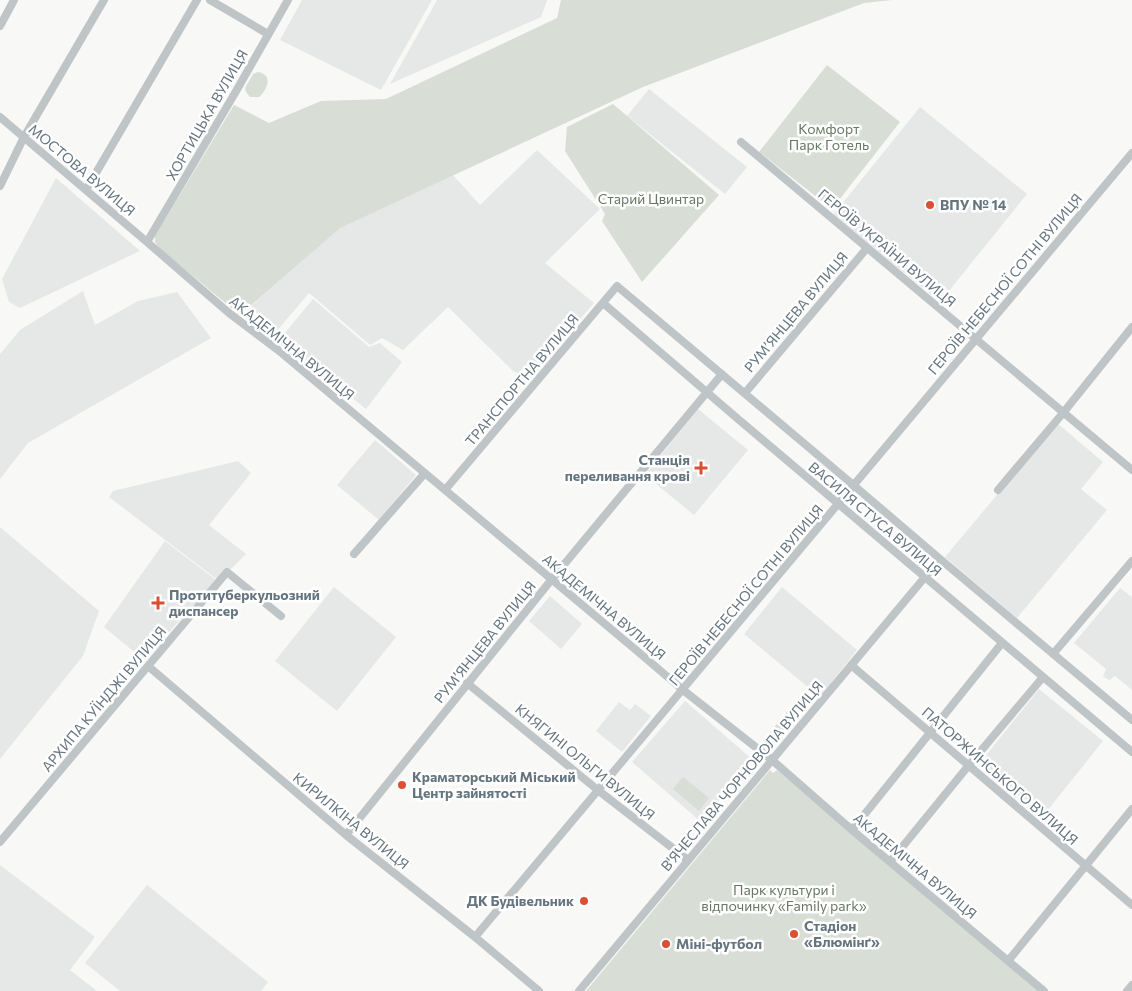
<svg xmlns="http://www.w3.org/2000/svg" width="1132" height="991" font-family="Commissioner,sans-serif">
	<rect width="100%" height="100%" fill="#f8f8f6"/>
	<!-- built -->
	<path fill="#e6e7e7" d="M 302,0 L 432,0 L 381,90 L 280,40 Z
		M 437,0 L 547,0 L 541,17 L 390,84 Z
		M 649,89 L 747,167 L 725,194 L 627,116 Z
		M 920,107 L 1027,194 L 940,302 L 833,215 Z
		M 537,150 L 600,209 L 545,263 L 594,303 L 530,379 L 513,371 L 448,307 L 403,350 L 382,338 L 370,345 L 309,293 L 276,332 L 264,321 L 251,306 L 339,228 L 453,175 L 480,205 Z
		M 56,178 L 140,251 L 20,308 L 9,302 L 2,279 Z
		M 83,291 L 95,325 L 138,301 L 177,292 L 211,338 L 28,443 L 0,479 L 0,354 L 20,330 Z
		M 313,299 L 369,347 L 380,343 L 402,362 L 366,409 L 280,339 Z
		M 698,409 L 748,450 L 694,515 L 645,475 Z
		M 1057,423 L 1103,462 L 1081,489 L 1107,510 L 1017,618 L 945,557 Z
		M 375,440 L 416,475 L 379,520 L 337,485 Z
		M 238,461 L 251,473 L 209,525 L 246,554 L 219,581 L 109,497 L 113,491 Z
		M 0,527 L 99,611 L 83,656 L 0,759 Z
		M 165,541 L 216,580 L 144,660 L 104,627 Z
		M 334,587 L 396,637 L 337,711 L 275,661 Z
		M 782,587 L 857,650 L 820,697 L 744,634 Z
		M 1120,588 L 1132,597 L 1132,690 L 1115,676 L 1110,680 L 1107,679 L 1103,676 L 1106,669 L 1074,643 Z
		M 550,596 L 582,624 L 561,649 L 529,621 Z
		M 1039,689 L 1103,741 L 1043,816 L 979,764 Z
		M 685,701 L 753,760 L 700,821 L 632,762 Z
		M 619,702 L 630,710 L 635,704 L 651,716 L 622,752 L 596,731 Z
		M 0,865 L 95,937 L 70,970 L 97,991 L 0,991 Z
		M 147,885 L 268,982 L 261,991 L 120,991 L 85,963 Z"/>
	<!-- green -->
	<path fill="#d8ddd5" d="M 561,0 L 892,0 L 864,3 L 643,87 L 340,228 L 240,315 L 159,248 L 155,242 L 155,236 L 234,105 L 269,123 L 321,101 L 386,99 L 557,18 Z
		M 827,65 L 900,122 L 832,209 L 759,152 Z
		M 258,72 C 274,75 267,90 259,97 L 250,97 L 246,92 L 245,88 L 253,74 Z
		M 613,104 L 719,195 L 642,282 L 602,221 L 605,214 L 565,151 L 567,127 Z
		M 795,702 L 801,708 L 769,747 L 763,741 Z
		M 770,770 L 773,773 L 777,770 L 1039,991 L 586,991 Z
		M 683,777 L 709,798 L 699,811 L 673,789 Z"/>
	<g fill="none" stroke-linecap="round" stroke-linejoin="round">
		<!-- minor -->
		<path stroke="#bfc4c7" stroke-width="8" d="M 210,0 L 268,34
			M 0,26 L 14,0
			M 0,117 L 147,242 L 229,313 L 278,350 L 636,650 L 683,690 L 772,760 L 852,830 L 1044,991
			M 741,142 L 1132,470
			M 0,186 L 24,137 L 104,0
			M 86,190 L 197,0
			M 147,242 L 235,93 L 288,0
			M 603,303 L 738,419 L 1132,752
			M 745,393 L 867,248
			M 445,490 L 617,286 L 851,483 L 940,559 L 1132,720
			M 998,490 L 1063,413 L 1132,327
			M 354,554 L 425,473
			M 1053,654 L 1132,561
			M 851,665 L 1132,905
			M 148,666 L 346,835 L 475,937 L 539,991
			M 467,683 L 599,791 L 688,860
			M 852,830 L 1002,643
			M 346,835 L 552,579 L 722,374
			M 0,842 L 227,572 L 281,616
			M 890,862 L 969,765 L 1043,677
			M 475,937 C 695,677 912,414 1132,153
			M 1008,961 L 1132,809
			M 579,991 L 940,559
			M 1127,991 L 1132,985"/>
	</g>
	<!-- markers -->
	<g fill="#db5033" stroke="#fff" stroke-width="2">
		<circle cx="930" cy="205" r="5"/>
		<path d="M698.5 460.5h5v5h5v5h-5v5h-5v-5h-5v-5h5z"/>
		<path d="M155.5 595.5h5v5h5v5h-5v5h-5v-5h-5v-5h5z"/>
		<circle cx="402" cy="785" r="5"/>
		<circle cx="584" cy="901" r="5"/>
		<circle cx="794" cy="934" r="5"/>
		<circle cx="666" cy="944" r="5"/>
	</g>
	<g text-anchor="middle" stroke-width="5" stroke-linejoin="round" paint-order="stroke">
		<!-- street labels -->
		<g font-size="14" fill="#65757f" stroke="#fff">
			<text transform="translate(207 115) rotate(-60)" y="5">ХОРТИЦЬКА ВУЛИЦЯ</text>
			<text transform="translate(82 170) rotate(40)" y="5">МОСТОВА ВУЛИЦЯ</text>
			<text transform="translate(887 248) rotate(40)" y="5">ГЕРОЇВ УКРАЇНИ ВУЛИЦЯ</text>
			<text transform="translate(1005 284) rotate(-50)" y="5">ГЕРОЇВ НЕБЕСНОЇ СОТНІ ВУЛИЦЯ</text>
			<text transform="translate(796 312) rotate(-50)" y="5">РУМ’ЯНЦЕВА ВУЛИЦЯ</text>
			<text transform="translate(292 348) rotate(39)" y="5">АКАДЕМІЧНА ВУЛИЦЯ</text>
			<text transform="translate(522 380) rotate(-50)" y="5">ТРАНСПОРТНА ВУЛИЦЯ</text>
			<text transform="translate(875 519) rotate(40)" y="5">ВАСИЛЯ СТУСА ВУЛИЦЯ</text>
			<text transform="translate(746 595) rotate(-50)" y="5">ГЕРОЇВ НЕБЕСНОЇ СОТНІ ВУЛИЦЯ</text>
			<text transform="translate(604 607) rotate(40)" y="5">АКАДЕМІЧНА ВУЛИЦЯ</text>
			<text transform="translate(485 642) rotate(-51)" y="5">РУМ’ЯНЦЕВА ВУЛИЦЯ</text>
			<text transform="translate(104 699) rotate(-50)" y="5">АРХИПА КУЇНДЖІ ВУЛИЦЯ</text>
			<text transform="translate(585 762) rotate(39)" y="5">КНЯГИНІ ОЛЬГИ ВУЛИЦЯ</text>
			<text transform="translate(742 776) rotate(-50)" y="5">В'ЯЧЕСЛАВА ЧОРНОВОЛА ВУЛИЦЯ</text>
			<text transform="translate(1000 776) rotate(41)" y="5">ПАТОРЖИНСЬКОГО ВУЛИЦЯ</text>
			<text transform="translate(351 821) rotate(39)" y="5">КИРИЛКІНА ВУЛИЦЯ</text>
			<text transform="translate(915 866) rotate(40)" y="5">АКАДЕМІЧНА ВУЛИЦЯ</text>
		</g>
		<!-- park labels -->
		<g font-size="14" fill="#687863" stroke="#fff">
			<text x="829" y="134">Комфорт<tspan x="829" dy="16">Парк Готель</tspan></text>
			<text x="651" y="204">Старий Цвинтар</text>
			<text x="784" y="895">Парк культури і<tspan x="784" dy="16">відпочинку «Family park»</tspan></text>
		</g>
		<!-- poi labels -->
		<g font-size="14" font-weight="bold" fill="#65757f" stroke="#fff" text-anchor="start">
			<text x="940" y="210">ВПУ № 14</text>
			<text x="690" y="465" text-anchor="end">Станція<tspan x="690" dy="16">переливання крові</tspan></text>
			<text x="169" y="600">Протитуберкульозний<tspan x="169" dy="16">диспансер</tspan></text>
			<text x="412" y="782">Краматорський Міський<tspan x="412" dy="16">Центр зайнятості</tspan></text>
			<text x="574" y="906" text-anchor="end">ДК Будівельник</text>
			<text x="804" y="931">Стадіон<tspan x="804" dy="16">«Блюмінґ»</tspan></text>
			<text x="676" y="949">Міні-футбол</text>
		</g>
	</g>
</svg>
